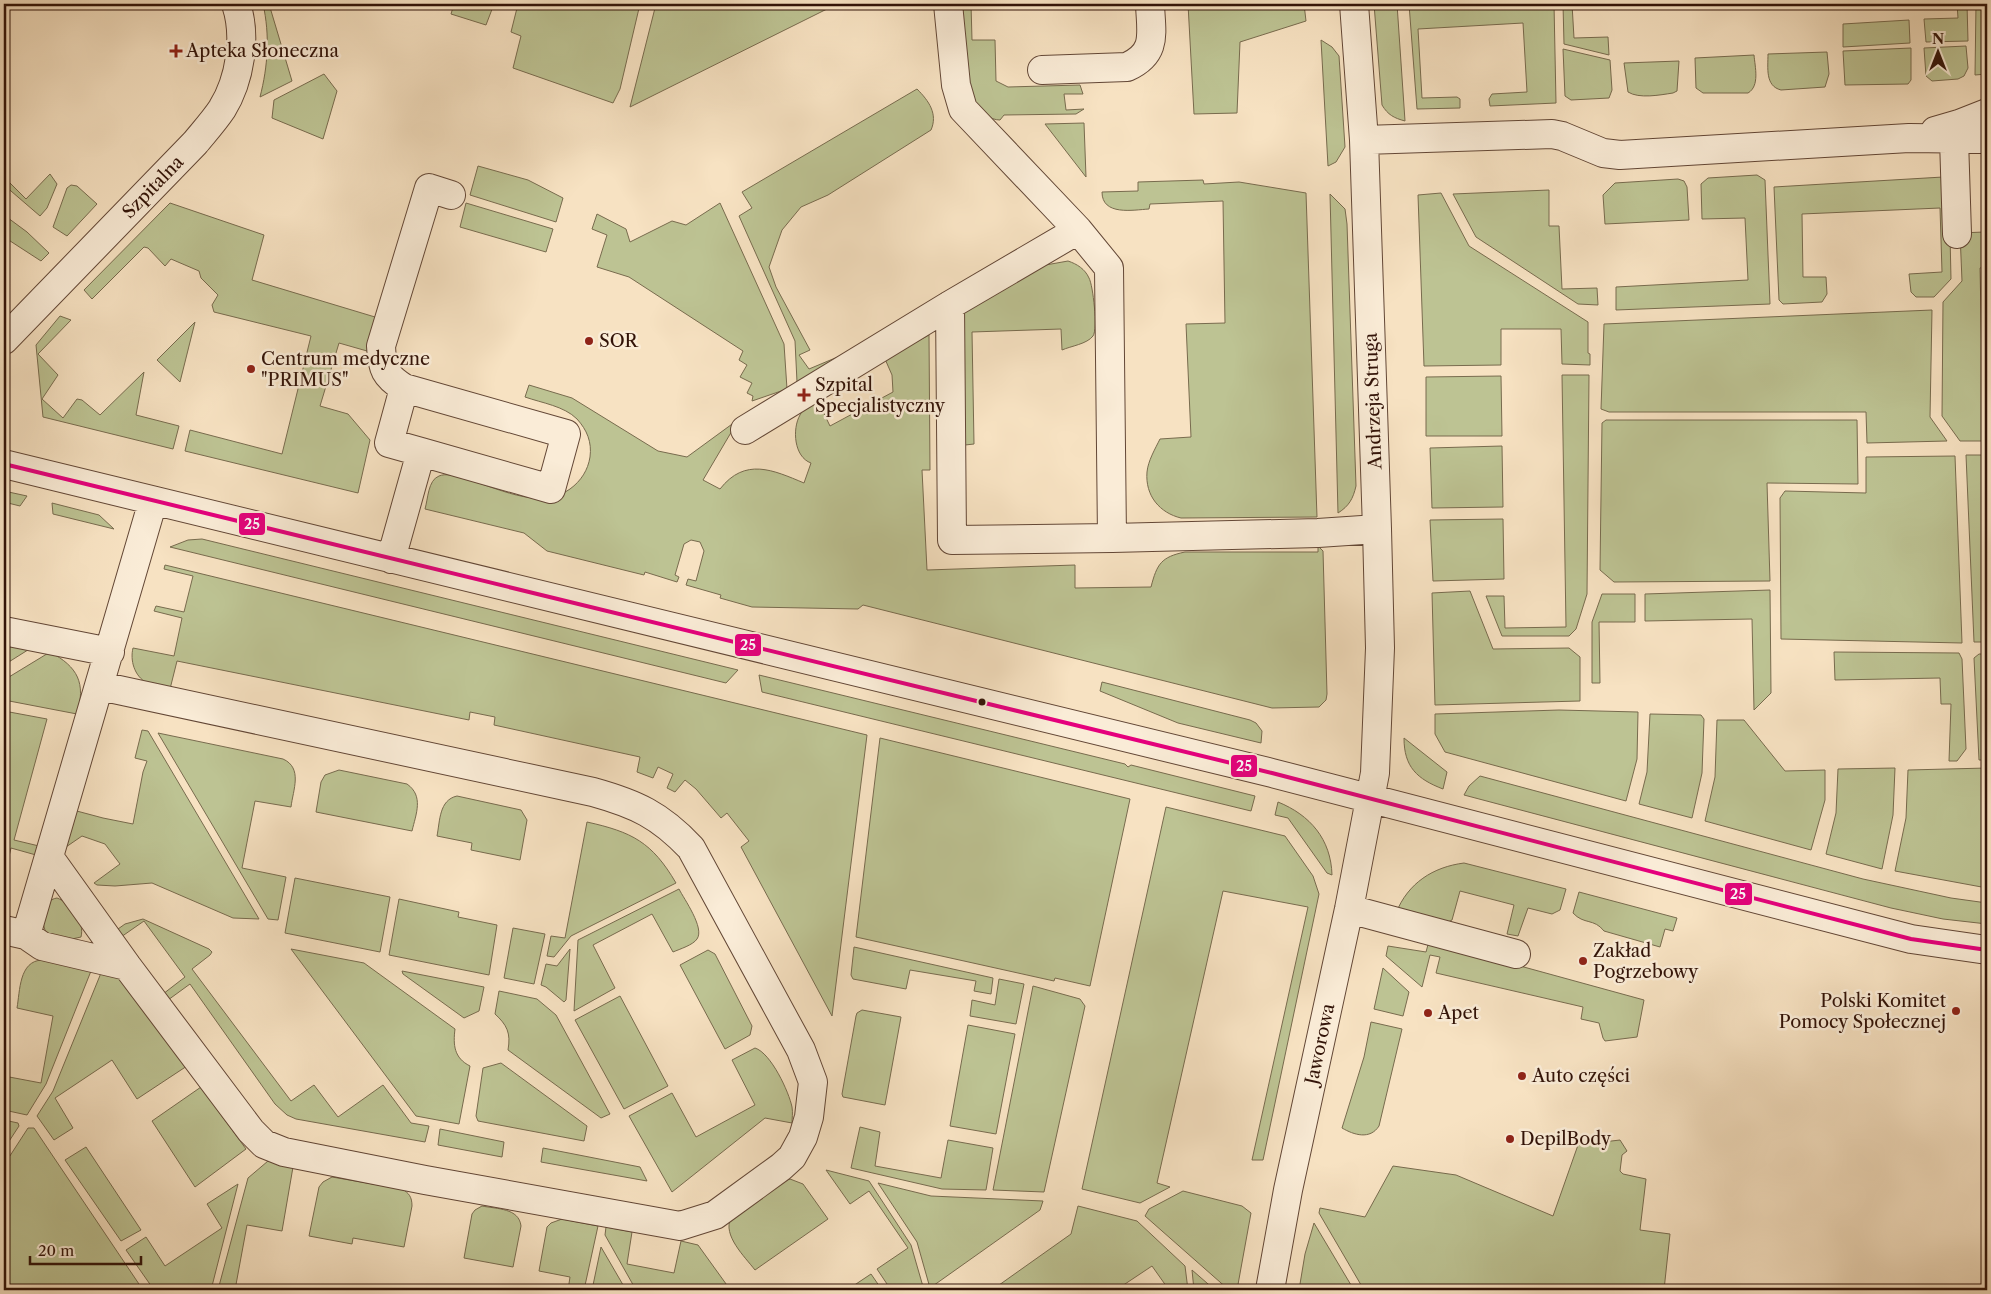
<svg xmlns="http://www.w3.org/2000/svg" width="1991" height="1294" font-family="'Libre Caslon Text',serif">
	<rect width="100%" height="100%" fill="#f7e2c2"/>
	<filter id="stains"><feTurbulence type="fractalNoise" baseFrequency=".004" numOctaves="4"/><feColorMatrix values="0 0 0 0 .2 0 0 0 0 .09 0 0 0 0 .02 0 0 0 .5 -.17"/></filter>
	<radialGradient id="worn" r=".72"><stop offset=".6" stop-color="#630" stop-opacity="0"/><stop offset="1" stop-color="#630" stop-opacity=".3"/></radialGradient>
	<!-- green -->
	<path fill="#bdc393" stroke="#786b4e" d="M 263,4 L 269,4 L 292,81 L 260,97 C 268,66 270,35 263,4 Z
		M 454,4 L 494,4 L 486,25 L 451,14 Z
		M 518,4 L 640,4 L 620,89 L 613,103 L 513,68 L 521,36 L 511,32 Z
		M 656,4 L 837,4 L 630,107 Z
		M 961,4 L 971,4 L 972,40 L 995,40 L 996,81 L 1008,87 L 1080,85 L 1083,94 L 1064,94 L 1066,110 L 1084,109 L 1076,114 L 1004,115 L 1000,120 C 990,120 980,112 975,104 C 964,86 963,27 961,4 Z
		M 1188,4 L 1205,4 L 1208,6 L 1254,8 L 1255,4 L 1304,4 L 1306,21 L 1240,42 L 1237,113 L 1194,114 Z
		M 1374,4 L 1397,4 L 1405,121 C 1394,118 1388,115 1382,105 Z
		M 1409,4 L 1554,4 L 1556,103 L 1490,106 L 1489,99 L 1492,94 L 1527,92 L 1523,23 L 1418,29 L 1422,98 L 1457,97 L 1460,99 L 1460,108 L 1417,109 Z
		M 1563,4 L 1572,4 L 1574,38 L 1608,37 L 1609,55 L 1564,44 Z
		M 1957,4 L 1967,4 L 1968,41 L 1926,42 L 1924,19 L 1958,18 Z
		M 1976,4 L 1987,4 L 1987,74 L 1975,75 Z
		M 1909,20 L 1910,43 L 1843,47 L 1843,24 Z
		M 1321,40 L 1332,47 L 1339,56 L 1345,147 L 1336,162 L 1328,166 Z
		M 1966,46 L 1968,68 L 1964,76 L 1958,79 L 1932,81 L 1926,76 L 1924,48 Z
		M 1911,48 L 1911,80 L 1908,84 L 1845,85 L 1843,51 Z
		M 1563,49 L 1610,60 L 1612,90 L 1609,98 L 1571,100 L 1565,96 Z
		M 1827,52 L 1829,74 L 1825,87 L 1781,90 C 1765,86 1768,68 1768,54 Z
		M 1754,55 C 1755,67 1760,86 1748,93 L 1703,93 L 1696,88 L 1695,58 Z
		M 1679,61 L 1677,91 L 1673,93 C 1660,95 1639,99 1628,92 L 1624,63 Z
		M 324,74 L 337,91 L 323,139 L 272,118 L 274,100 Z
		M 917,89 C 929,101 938,114 931,130 L 828,195 L 801,207 L 782,230 L 769,267 L 776,287 L 810,350 L 799,355 L 809,369 L 840,356 L 845,359 L 797,382 L 795,341 L 739,216 L 752,208 L 742,192 Z
		M 1084,123 L 1086,177 L 1045,124 Z
		M 478,166 L 528,180 L 563,198 L 556,222 L 470,195 Z
		M 50,174 L 57,184 L 47,208 L 40,216 L 4,185 L 4,177 L 26,199 Z
		M 1757,175 L 1765,180 L 1770,304 L 1616,310 L 1616,287 L 1748,280 L 1745,218 L 1702,219 L 1701,184 L 1708,178 Z
		M 1943,177 L 1950,235 L 1951,279 L 1934,297 L 1916,297 L 1911,292 L 1909,274 L 1942,272 L 1940,208 L 1802,214 L 1803,277 L 1826,277 L 1827,294 L 1822,302 L 1783,304 L 1779,300 L 1774,187 Z
		M 1678,179 L 1684,181 L 1687,187 L 1689,220 L 1605,224 L 1603,195 L 1615,183 Z
		M 1203,180 L 1204,184 L 1239,182 L 1306,193 L 1317,517 L 1181,518 C 1160,513 1145,496 1147,472 C 1148,461 1155,449 1160,439 L 1191,437 L 1186,324 L 1225,323 L 1223,201 L 1150,204 L 1149,209 C 1133,210 1102,216 1102,192 L 1138,191 L 1138,182 Z
		M 71,185 L 77,186 L 97,204 L 67,236 L 53,227 L 67,188 Z
		M 1549,190 L 1549,226 L 1559,226 L 1562,289 L 1597,288 L 1598,305 L 1578,304 L 1476,237 L 1453,194 Z
		M 1441,193 L 1469,246 L 1588,322 L 1588,353 L 1590,354 L 1590,365 L 1562,364 L 1561,329 L 1501,329 L 1501,365 L 1424,366 L 1418,195 Z
		M 1330,194 L 1345,209 L 1347,224 L 1356,486 C 1353,499 1349,506 1338,513 Z
		M 170,203 L 264,235 L 252,280 L 375,317 L 367,351 L 339,343 L 320,406 L 348,414 L 370,440 L 358,493 L 185,451 L 190,430 L 282,454 L 311,336 L 214,312 L 212,305 L 218,295 L 201,278 L 199,271 L 171,259 L 165,266 L 148,248 L 144,247 L 92,299 L 84,290 Z
		M 466,203 L 553,229 L 546,252 L 460,227 Z
		M 720,203 L 784,344 L 787,389 L 752,401 L 753,396 L 747,393 L 752,383 L 740,377 L 747,365 L 739,360 L 743,351 L 629,277 L 597,267 L 607,235 L 592,229 L 597,214 L 626,229 L 630,242 L 672,221 L 686,225 Z
		M 4,215 L 27,232 L 49,253 L 41,261 L 4,237 Z
		M 1984,232 L 1984,267 L 1980,268 L 1983,410 L 1987,410 L 1987,441 L 1960,441 L 1942,416 L 1943,302 L 1962,281 L 1960,233 Z
		M 1068,261 C 1077,264 1085,269 1089,278 C 1093,285 1098,329 1093,336 C 1087,344 1071,346 1062,350 L 1061,329 L 972,332 L 974,444 L 965,445 L 961,320 L 965,312 L 1040,266 Z
		M 1932,310 L 1930,417 L 1947,441 L 1867,443 L 1866,412 L 1609,412 L 1601,409 L 1604,324 Z
		M 60,316 L 71,320 L 38,354 L 58,375 L 42,399 L 63,418 L 77,399 L 82,400 L 100,415 L 144,372 L 136,415 L 179,426 L 173,449 L 43,417 L 36,345 Z
		M 195,322 L 180,382 L 157,360 Z
		M 929,335 L 930,470 L 922,470 L 927,570 L 1075,565 L 1075,588 L 1151,587 C 1157,564 1161,557 1185,552 L 1318,552 L 1318,546 L 1323,551 L 1327,694 L 1326,700 L 1319,707 L 1272,708 L 863,605 L 858,609 L 752,607 L 720,598 L 721,595 L 686,585 L 688,579 L 696,581 L 704,551 L 700,542 L 691,540 L 684,544 L 675,575 L 679,577 L 677,582 L 645,572 L 644,575 L 547,551 L 524,533 L 425,509 C 428,499 428,480 439,476 C 446,473 455,476 462,478 C 495,486 539,512 570,489 C 581,481 588,470 590,457 C 592,442 587,430 577,419 C 564,406 542,403 525,397 L 529,385 L 572,398 L 658,451 L 687,457 L 739,419 L 703,480 L 720,489 C 745,457 773,470 804,483 L 811,463 C 794,457 792,429 800,415 C 803,408 811,403 817,399 L 830,426 L 893,392 L 892,375 L 885,359 Z
		M 1562,375 L 1589,375 L 1587,594 L 1576,629 L 1569,636 L 1502,636 L 1486,596 L 1504,596 L 1505,628 L 1566,627 Z
		M 1501,376 L 1502,436 L 1426,436 L 1426,377 Z
		M 1606,420 L 1857,420 L 1858,484 L 1767,483 L 1770,581 L 1614,582 L 1600,570 L 1602,423 Z
		M 1502,446 L 1503,507 L 1432,508 L 1430,448 Z
		M 1966,455 L 1987,455 L 1987,464 L 1985,464 L 1987,642 L 1974,642 Z
		M 1955,456 L 1962,643 L 1781,639 L 1780,498 L 1785,491 L 1866,493 L 1866,457 Z
		M 4,491 L 27,496 L 20,506 L 4,502 Z
		M 52,503 L 99,515 L 114,529 L 53,514 Z
		M 1503,519 L 1504,579 L 1433,581 L 1430,520 Z
		M 202,539 L 738,670 L 726,683 L 170,547 L 188,540 Z
		M 165,565 L 867,735 L 832,1016 L 741,847 L 749,841 L 727,813 L 721,818 L 696,789 L 685,780 L 675,792 L 667,788 L 673,774 L 658,767 L 653,778 L 637,772 L 640,757 L 494,725 L 495,717 L 470,712 L 469,720 L 177,661 L 170,689 C 163,687 154,686 147,683 C 134,676 130,660 133,648 L 174,656 L 182,618 L 154,611 L 156,606 L 184,612 L 193,576 L 164,569 Z
		M 1770,590 L 1771,693 L 1754,710 L 1752,619 L 1645,621 L 1645,594 Z
		M 1470,591 L 1493,649 L 1569,648 L 1580,657 L 1580,701 L 1435,705 L 1432,593 Z
		M 1602,594 L 1635,594 L 1635,622 L 1599,622 L 1600,683 L 1592,683 L 1592,622 Z
		M 4,643 L 31,648 L 4,665 Z
		M 50,652 C 78,667 86,683 77,714 L 4,700 L 4,680 Z
		M 1834,652 L 1959,653 L 1962,659 L 1966,749 L 1957,761 L 1949,761 L 1951,704 L 1941,704 L 1940,678 L 1835,680 Z
		M 1979,654 L 1987,654 L 1987,760 L 1979,760 L 1974,658 Z
		M 759,675 L 1125,764 L 1128,767 L 1131,765 L 1255,796 L 1251,811 L 762,692 Z
		M 1102,682 L 1250,720 L 1256,723 L 1262,731 L 1261,743 L 1178,723 L 1100,691 Z
		M 1559,710 L 1638,712 L 1637,759 L 1626,801 L 1445,752 L 1435,734 L 1435,714 Z
		M 4,711 L 47,719 L 14,840 L 39,846 L 36,855 L 11,848 L 4,877 Z
		M 1650,714 L 1701,715 L 1704,719 L 1702,773 L 1692,818 L 1639,804 L 1647,772 Z
		M 1717,720 L 1744,720 L 1785,771 L 1825,770 L 1825,800 L 1811,850 L 1705,821 L 1715,777 Z
		M 142,730 L 148,731 L 259,919 L 233,918 L 152,883 L 115,886 L 97,885 L 94,883 L 120,864 L 105,844 L 82,836 L 66,847 L 65,838 L 73,810 L 103,818 L 133,824 L 143,772 L 147,761 L 135,758 Z
		M 158,733 L 283,759 C 303,768 293,790 291,807 L 255,801 L 242,868 L 286,877 L 278,920 L 268,919 Z
		M 880,738 L 1130,799 L 1090,986 L 1055,978 L 1054,981 L 856,937 Z
		M 1404,738 L 1447,772 L 1443,789 C 1417,779 1404,767 1404,738 Z
		M 1895,768 L 1893,815 L 1882,869 L 1826,854 L 1836,813 L 1838,769 Z
		M 1987,768 L 1987,888 L 1895,871 L 1906,818 L 1908,770 Z
		M 339,770 L 407,784 C 424,796 416,814 412,831 L 316,812 L 321,782 L 325,775 Z
		M 1480,776 L 1863,879 L 1951,898 L 1987,903 L 1987,924 L 1943,919 L 1891,908 L 1464,795 L 1469,786 Z
		M 457,796 L 521,810 L 527,820 L 520,860 L 471,850 L 472,843 L 437,836 C 440,821 439,800 457,796 Z
		M 1278,802 C 1310,815 1331,839 1332,875 L 1327,873 L 1288,818 L 1275,815 Z
		M 1166,807 L 1285,836 L 1313,876 L 1319,894 L 1263,1160 L 1252,1160 L 1308,907 L 1223,891 L 1157,1183 L 1170,1187 L 1140,1203 L 1082,1189 Z
		M 587,822 C 632,832 652,842 676,883 L 571,936 L 554,957 L 547,956 L 551,936 L 565,938 Z
		M 1464,863 L 1566,889 L 1560,910 L 1552,914 L 1528,908 L 1518,936 L 1507,934 L 1514,905 L 1460,891 L 1452,920 L 1442,925 L 1396,913 C 1408,883 1433,867 1464,863 Z
		M 295,878 L 390,897 L 380,952 L 285,933 Z
		M 679,889 C 684,899 705,928 697,939 C 693,945 680,949 673,952 L 652,914 L 593,945 L 615,988 L 574,1011 L 578,940 Z
		M 1579,892 L 1677,918 L 1673,931 L 1665,929 L 1660,947 L 1604,931 C 1594,918 1584,925 1573,913 Z
		M 57,898 C 71,903 85,922 81,937 L 72,939 L 47,934 C 40,923 42,900 57,898 Z
		M 399,899 L 459,912 L 458,917 L 497,925 L 489,975 L 389,955 Z
		M 143,919 L 209,949 L 212,952 L 210,955 L 192,969 L 291,1101 L 314,1085 L 338,1117 L 383,1085 L 411,1123 L 429,1126 L 425,1142 L 296,1119 L 287,1115 L 275,1104 L 190,984 L 168,1000 L 163,994 L 185,977 L 144,921 L 121,937 L 118,929 L 125,924 Z
		M 513,928 L 545,934 L 534,984 L 504,978 Z
		M 1429,941 L 1644,1000 L 1637,1037 L 1605,1041 L 1603,1038 L 1599,1023 L 1581,1019 L 1583,1007 L 1436,973 L 1440,957 L 1430,955 L 1422,987 L 1386,956 L 1388,946 L 1426,952 Z
		M 854,947 L 993,978 L 991,994 L 974,991 L 976,981 L 910,970 L 906,989 L 853,979 L 851,975 Z
		M 291,949 L 364,963 L 455,1029 C 453,1045 454,1058 470,1066 L 459,1124 L 416,1116 Z
		M 570,949 L 566,1000 L 564,1002 L 546,987 L 541,985 L 546,964 L 557,966 Z
		M 708,950 L 715,954 L 752,1026 L 750,1035 L 725,1049 L 680,965 Z
		M 42,960 L 91,971 L 46,1084 L 27,1115 L 4,1110 L 4,1076 L 41,1083 L 53,1016 L 17,1008 C 20,991 19,961 42,960 Z
		M 1383,968 L 1409,992 L 1403,1016 L 1374,1009 Z
		M 402,971 L 484,987 L 479,1011 L 464,1018 L 403,974 Z
		M 101,973 L 119,976 L 187,1066 L 137,1099 L 112,1060 L 55,1098 L 73,1128 L 54,1140 L 37,1116 L 53,1091 Z
		M 999,979 L 1024,984 L 1016,1024 L 970,1016 L 972,1000 L 995,1005 Z
		M 1033,986 L 1080,999 L 1085,1006 L 1044,1192 L 993,1190 Z
		M 499,991 L 537,999 L 556,1015 L 610,1114 L 601,1118 L 508,1050 C 511,1033 507,1025 495,1014 Z
		M 620,996 L 668,1086 L 624,1109 L 575,1020 Z
		M 862,1010 L 901,1017 L 885,1105 L 843,1097 L 842,1094 L 856,1016 L 857,1013 Z
		M 1371,1022 L 1402,1029 L 1379,1126 C 1370,1140 1354,1135 1342,1128 L 1364,1057 Z
		M 968,1025 L 1015,1034 L 996,1134 L 950,1126 Z
		M 755,1048 C 771,1053 789,1092 792,1107 C 793,1113 792,1118 792,1123 L 765,1118 L 672,1192 L 629,1116 L 672,1093 L 696,1137 L 755,1105 L 732,1060 Z
		M 501,1063 L 587,1126 L 584,1141 L 478,1121 L 476,1116 L 483,1068 Z
		M 201,1087 L 246,1149 L 195,1187 L 152,1121 Z
		M 4,1120 L 18,1123 L 19,1126 L 4,1149 Z
		M 860,1127 L 880,1132 L 875,1166 L 941,1178 L 948,1140 L 993,1148 L 986,1190 L 942,1189 L 851,1168 Z
		M 28,1128 L 34,1128 L 143,1290 L 4,1290 L 4,1165 Z
		M 440,1129 L 504,1142 L 502,1157 L 438,1145 Z
		M 1620,1140 L 1627,1151 L 1622,1155 L 1620,1171 L 1623,1174 L 1646,1179 L 1640,1230 L 1670,1234 L 1664,1290 L 1364,1290 L 1319,1213 L 1320,1208 L 1365,1217 L 1393,1166 L 1456,1175 L 1553,1216 L 1578,1145 Z
		M 86,1147 L 141,1230 L 121,1241 L 65,1160 Z
		M 543,1148 L 640,1167 L 647,1181 L 541,1162 Z
		M 268,1161 L 293,1167 L 282,1231 L 247,1225 L 235,1290 L 223,1290 L 219,1286 L 248,1178 Z
		M 826,1170 L 869,1181 L 911,1245 L 924,1290 L 891,1290 L 877,1269 L 908,1248 L 869,1191 L 850,1204 Z
		M 332,1177 L 402,1189 C 409,1193 412,1197 412,1206 L 404,1247 L 353,1238 L 352,1244 L 309,1236 L 319,1187 L 323,1182 Z
		M 790,1179 L 803,1184 L 828,1219 L 755,1270 C 745,1257 722,1235 731,1218 L 781,1182 Z
		M 878,1183 L 931,1196 L 1043,1201 L 1040,1210 L 930,1288 L 917,1242 Z
		M 238,1184 L 211,1290 L 154,1290 L 126,1250 L 146,1237 L 165,1266 L 222,1228 L 207,1204 Z
		M 1183,1191 L 1242,1206 L 1251,1213 L 1237,1290 L 1229,1290 L 1145,1216 L 1149,1209 Z
		M 482,1206 C 497,1209 519,1208 521,1226 L 513,1267 L 464,1258 L 472,1214 L 475,1210 Z
		M 1078,1206 L 1137,1221 L 1185,1266 L 1188,1290 L 1169,1290 L 1152,1266 L 1116,1290 L 992,1290 L 1071,1234 Z
		M 562,1219 L 598,1226 L 584,1290 L 568,1290 L 570,1277 L 539,1271 L 547,1227 L 551,1223 Z
		M 1314,1223 L 1354,1290 L 1299,1290 L 1305,1254 Z
		M 606,1227 L 632,1232 L 627,1264 L 674,1273 L 681,1241 L 698,1245 L 729,1288 L 725,1290 L 636,1290 L 605,1235 Z
		M 601,1247 L 626,1290 L 592,1290 Z
		M 1192,1270 L 1215,1290 L 1194,1290 Z
		M 871,1274 L 882,1290 L 847,1290 Z"/>
	<g fill="none" stroke-linecap="round" stroke-linejoin="round">
		<defs>
			<path id="minor" d="M 948,4 L 956,85 L 963,109 L 1078,230 L 1109,268 L 1112,538 L 1318,533 L 1377,529
				M 1042,70 L 1127,67 C 1158,53 1151,33 1150,4
				M 1935,131 L 1959,124 L 1987,113
				M 1954,139 L 1957,234
				M 1364,140 L 1552,134 L 1562,136 L 1603,153 L 1620,155 L 1909,138 L 1987,139
				M 950,305 L 952,540 L 1112,538
				M 4,340 L 195,143 C 204,132 214,121 222,109 C 240,80 247,37 236,4
				M 404,388 C 385,376 382,369 381,346 L 429,188 L 451,195
				M 745,430 L 950,305 L 1078,230
				M 4,464 L 1272,773 L 1911,939 L 1987,950
				M 391,559 L 421,452 L 551,489 L 566,434 L 404,388 L 389,443 L 421,452
				M 4,631 L 110,652
				M 49,857 L 127,966 L 251,1131 L 264,1144 L 284,1152 L 425,1180 L 680,1226 L 715,1215 L 781,1167 L 792,1157 L 803,1137 L 809,1117 L 813,1082 L 801,1050 L 691,848 C 660,815 636,804 593,792 L 100,686
				M 1349,909 L 1516,954
				M 4,930 L 26,935 L 42,946 L 127,966
				M 26,935 L 153,501
				M 1270,1290 L 1288,1190 L 1349,909 L 1375,773 L 1380,648 L 1377,529 L 1364,140 L 1354,4"/>
		</defs>
		<!-- minor casing -->
		<use href="#minor" stroke="#634736" stroke-width="30"/>
		<!-- minor -->
		<use href="#minor" stroke="#faecd7" stroke-width="28"/>
		<defs>
			<path id="bus-1" d="M 4,464 L 1272,773 L 1911,939 L 1987,950"/>
		</defs>
		<!-- bus-1 casing -->
		<use href="#bus-1" stroke="#faecd7" stroke-width="8"/>
		<!-- bus-1 -->
		<use href="#bus-1" stroke="#e5007d" stroke-width="4"/>
	</g>
	<!-- markers -->
	<g fill="#8f2418" stroke="#faecd7" stroke-width="2">
		<path d="M173.5 43.5h5v5h5v5h-5v5h-5v-5h-5v-5h5z"/>
		<circle cx="589" cy="341" r="5"/>
		<circle cx="251" cy="369" r="5"/>
		<path d="M801.5 387.5h5v5h5v5h-5v5h-5v-5h-5v-5h5z"/>
		<circle cx="1583" cy="961" r="5"/>
		<circle cx="1956" cy="1011" r="5"/>
		<circle cx="1428" cy="1013" r="5"/>
		<circle cx="1522" cy="1076" r="5"/>
		<circle cx="1510" cy="1139" r="5"/>
	</g>
	<circle fill="#321308" stroke="#faecd7" stroke-width="2" cx="982" cy="702" r="4.5"/>
	<g text-anchor="middle" stroke-width="5" stroke-linejoin="round" paint-order="stroke">
		<!-- poi labels -->
		<g font-size="18" fill="#321308" stroke="#faecd7" text-anchor="start">
			<text x="186" y="57">Apteka Słoneczna</text>
			<text x="599" y="347">SOR</text>
			<text x="261" y="365">Centrum medyczne<tspan x="261" dy="21">"PRIMUS"</tspan></text>
			<text x="815" y="391">Szpital<tspan x="815" dy="21">Specjalistyczny</tspan></text>
			<text x="1593" y="957">Zakład<tspan x="1593" dy="21">Pogrzebowy</tspan></text>
			<text x="1946" y="1007" text-anchor="end">Polski Komitet<tspan x="1946" dy="21">Pomocy Społecznej</tspan></text>
			<text x="1438" y="1019">Apet</text>
			<text x="1532" y="1082">Auto części</text>
			<text x="1520" y="1145">DepilBody</text>
		</g>
		<!-- street labels -->
		<g font-size="18" fill="#321308" stroke="#faecd7">
			<text transform="translate(153 187) rotate(-46)" y="6">Szpitalna</text>
			<text transform="translate(1373 401) rotate(-92)" y="6">Andrzeja Struga</text>
			<text transform="translate(1320 1044) rotate(-78)" y="6">Jaworowa</text>
		</g>
	</g>
	<g stroke="#faecd7" stroke-width="2">
		<rect x="238" y="512" width="28" height="24" rx="5" fill="#e5007d"/>
		<rect x="734" y="633" width="28" height="24" rx="5" fill="#e5007d"/>
		<rect x="1230" y="754" width="28" height="24" rx="5" fill="#e5007d"/>
		<rect x="1724" y="882" width="29" height="24" rx="5" fill="#e5007d"/>
	</g>
	<g font-size="14" text-anchor="middle" font-weight="bold" fill="#fff">
		<text x="252" y="529">25</text>
		<text x="748" y="650">25</text>
		<text x="1244" y="771">25</text>
		<text x="1738" y="899">25</text>
	</g>
	<!-- margin -->
	<rect width="1991" height="1294" fill="none" stroke="#f7e2c2" stroke-width="20"/>
	<rect x="5" y="5" width="1981" height="1284" fill="none" stroke="#321308" stroke-width="2.5"/>
	<rect x="10" y="10" width="1971" height="1274" fill="none" stroke="#321308"/>
	<!-- north arrow -->
	<g transform="translate(1938 52)" stroke="#faecd7" stroke-width="4" paint-order="stroke">
	<path d="M0-4L9 19L0 12L-9 19Z" fill="#321308"/>
	<text y="-8" font-size="14" font-weight="bold" text-anchor="middle" fill="#321308">N</text>
	</g>
	<!-- scale -->
	<path d="M30 1256v8h111v-8" fill="none" stroke="#321308" stroke-width="2.5"/>
	<text x="38" y="1256" font-size="15" fill="#321308" stroke="#faecd7" stroke-width="4" paint-order="stroke">20 m</text>
	<rect width="100%" height="100%" filter="url(#stains)"/>
	<rect width="100%" height="100%" fill="url(#worn)"/>
</svg>
